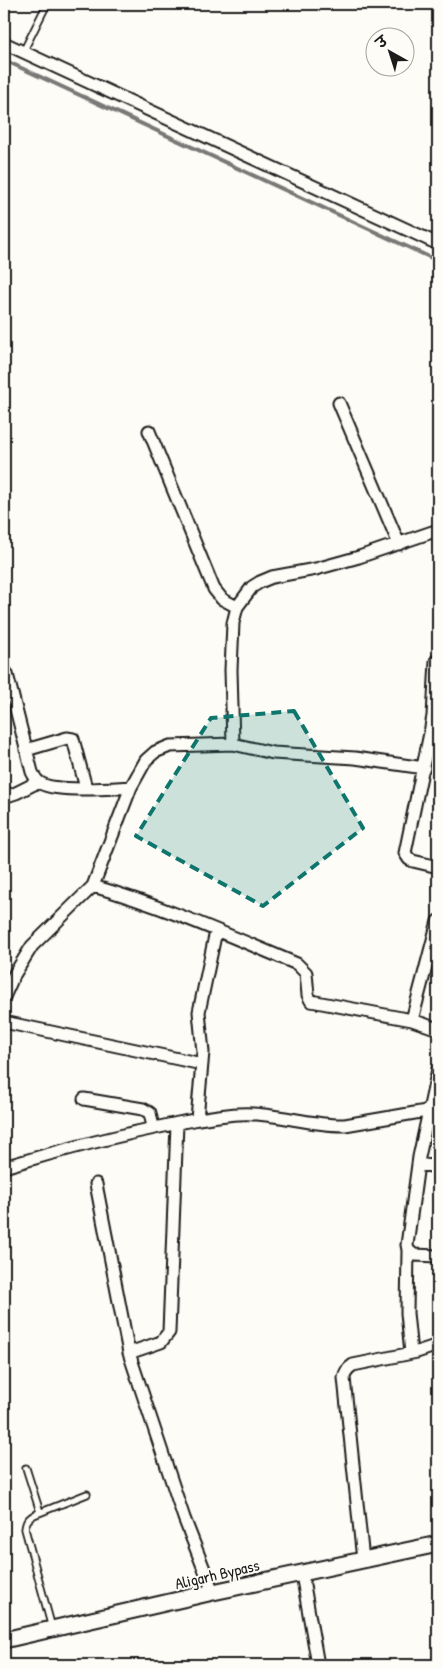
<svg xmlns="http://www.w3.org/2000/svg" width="442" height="1669" font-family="'Patrick Hand','Playpen Sans Deva',sans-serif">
	<rect width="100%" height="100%" fill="#fdfcf7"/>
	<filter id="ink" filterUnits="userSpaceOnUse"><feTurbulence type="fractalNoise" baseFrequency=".02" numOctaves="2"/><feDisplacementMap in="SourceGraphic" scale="10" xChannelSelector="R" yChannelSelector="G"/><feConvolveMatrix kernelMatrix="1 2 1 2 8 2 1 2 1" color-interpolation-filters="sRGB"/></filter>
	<g filter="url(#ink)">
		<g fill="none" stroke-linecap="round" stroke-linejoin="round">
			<!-- stream -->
			<path stroke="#797876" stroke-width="4" d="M 4,60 L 438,261"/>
			<defs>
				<path id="lane" d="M 23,52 L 47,4
					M 26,1468 L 40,1512
					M 52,1628 L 25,1529 C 26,1521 28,1519 34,1515 L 87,1494"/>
				<path id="street" d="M 4,43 L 438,244
					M 339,403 L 399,544
					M 149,431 L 214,589 L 222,599 L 237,607
					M 436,661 L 433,716 L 430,733 L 405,853 L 409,859 L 413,861 L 438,867
					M 4,670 L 7,674 L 32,772 C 34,776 36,780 39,782 C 52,793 112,788 131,787
					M 233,744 L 273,753 L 355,758 L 424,768
					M 26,750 L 67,738 L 73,739 L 86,788
					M 4,797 L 16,793 L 38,782
					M 93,886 C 163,906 230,936 297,964 L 306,973 L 308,995 L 311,1001 L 412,1020
					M 438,921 L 412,1020 L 438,1029
					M 4,997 L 14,975 L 32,946 L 93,886 L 131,787 L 146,760 L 155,752 L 170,746 L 233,744 L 231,670 L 233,623 L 237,607 L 252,587 L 260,582 L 272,577 L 316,569 L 359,557 L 438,530
					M 4,1022 L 202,1064
					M 438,1069 L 419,1157 L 407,1245 L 408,1250 L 414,1255 L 438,1256
					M 84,1099 L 143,1109 L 150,1113 L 153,1127
					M 197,1119 L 203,1052 L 199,1012 L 216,931
					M 418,1164 L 438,1167
					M 4,1167 C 61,1150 119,1135 178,1123 C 198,1119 218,1115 239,1114 C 275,1112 309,1126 345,1125 L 438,1109
					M 96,1184 L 129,1353 L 184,1518 L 213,1592
					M 408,1250 L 407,1313 L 411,1353
					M 129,1353 L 161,1342 L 169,1332 L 177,1124
					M 363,1560 L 344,1378 C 345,1372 347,1369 353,1365 L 417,1352 L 438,1345
					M 302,1574 L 318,1665"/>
				<path id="secondary" d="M 4,1640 L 213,1592 L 438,1544"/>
			</defs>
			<!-- lane casing -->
			<use href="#lane" stroke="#1c1c1c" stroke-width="9"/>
			<!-- street casing -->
			<use href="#street" stroke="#1c1c1c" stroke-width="15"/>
			<!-- secondary casing -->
			<use href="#secondary" stroke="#1c1c1c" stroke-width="19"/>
			<!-- lane -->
			<use href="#lane" stroke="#fdfcf7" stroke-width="5.5"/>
			<!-- street -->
			<use href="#street" stroke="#fdfcf7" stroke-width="11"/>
			<!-- secondary -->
			<use href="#secondary" stroke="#fdfcf7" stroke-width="15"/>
		</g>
	</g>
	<!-- marked area -->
	<path fill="#0f766e" fill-opacity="0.2" stroke="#0f766e" stroke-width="4" stroke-dasharray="10 6" stroke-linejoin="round" d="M 294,711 L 363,828 L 263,906 L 136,836 L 211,718 Z"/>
	<g text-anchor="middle" stroke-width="4" stroke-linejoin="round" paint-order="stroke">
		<!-- street labels -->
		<g font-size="16" fill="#1c1c1c" stroke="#fdfcf7">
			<text transform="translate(217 1574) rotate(-13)" y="6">Aligarh Bypass</text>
		</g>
	</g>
	<!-- margin -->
	<rect width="442" height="1669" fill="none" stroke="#fdfcf7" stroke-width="20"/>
	<rect x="10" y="10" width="422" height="1649" fill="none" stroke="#1c1c1c" stroke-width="2" filter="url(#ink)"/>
	<!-- north arrow -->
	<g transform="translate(390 52) rotate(321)"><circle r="24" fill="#fdfcf7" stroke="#a3a29f"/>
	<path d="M0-4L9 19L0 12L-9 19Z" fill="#1c1c1c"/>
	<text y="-8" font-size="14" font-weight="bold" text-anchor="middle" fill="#1c1c1c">उ</text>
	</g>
</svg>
